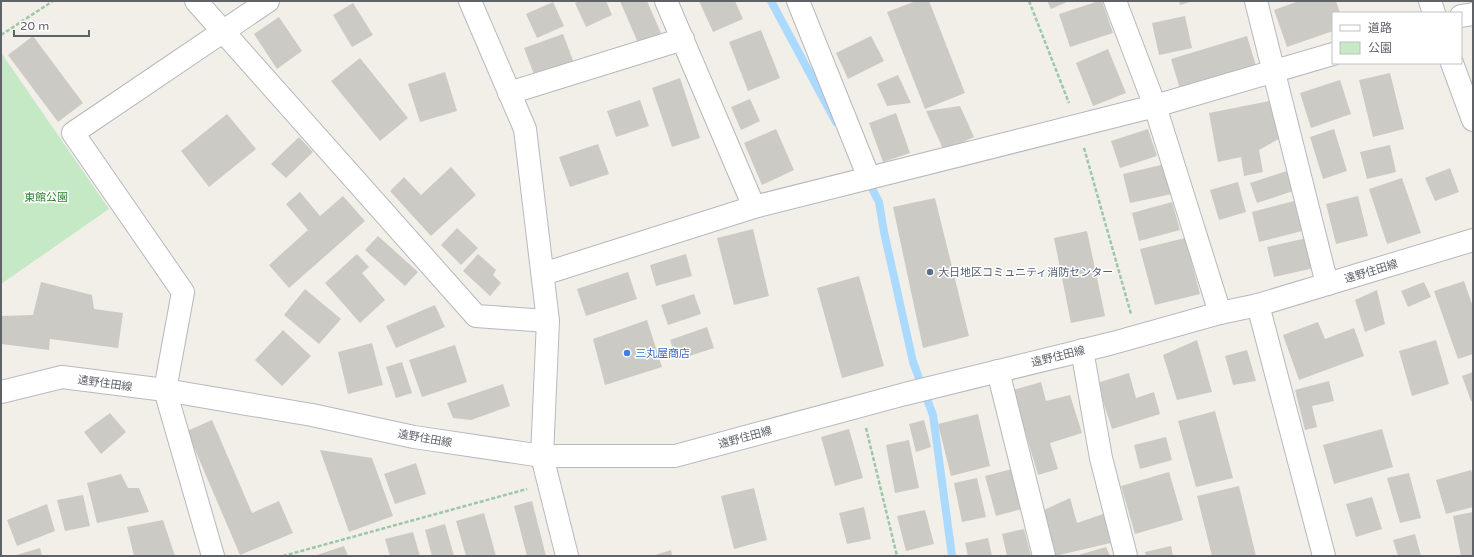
<svg xmlns="http://www.w3.org/2000/svg" width="1474" height="557" font-family="'Varela Round','Noto Sans JP',sans-serif">
	<rect width="100%" height="100%" fill="#f1efe8"/>
	<!-- green -->
	<path fill="#c5e8c5" d="M 1,54 L 2,54 L 109,209 L 1,284 Z"/>
	<g fill="none" stroke-linecap="round" stroke-linejoin="round">
		<!-- stream -->
		<path stroke="#aadaff" stroke-width="8" d="M 771,1 L 836,122
			M 867,179 L 879,202 L 884,232 L 913,362 L 933,415 L 952,556"/>
	</g>
	<!-- building -->
	<path fill="#cccac5" d="M 579,1 L 606,1 L 612,15 L 586,27 L 575,3 Z
		M 620,1 L 647,1 L 661,33 L 638,43 Z
		M 699,1 L 735,1 L 743,19 L 713,32 Z
		M 916,1 L 929,1 L 965,93 L 925,109 L 887,12 Z
		M 1047,1 L 1069,1 L 1051,9 Z
		M 1099,1 L 1102,1 L 1113,33 L 1070,47 L 1059,14 Z
		M 1179,1 L 1193,1 L 1180,5 Z
		M 1299,1 L 1336,1 L 1340,13 L 1333,13 L 1333,31 L 1287,47 L 1274,10 Z
		M 553,2 L 564,26 L 537,38 L 526,14 Z
		M 353,3 L 373,35 L 352,47 L 333,15 Z
		M 1185,16 L 1192,48 L 1159,55 L 1152,23 Z
		M 279,17 L 302,51 L 277,69 L 254,34 Z
		M 761,30 L 780,78 L 748,91 L 729,42 Z
		M 563,34 L 574,63 L 535,77 L 524,48 Z
		M 33,36 L 83,103 L 58,122 L 8,55 Z
		M 871,36 L 884,61 L 848,79 L 836,53 Z
		M 1247,36 L 1256,66 L 1180,89 L 1171,59 Z
		M 1108,49 L 1126,93 L 1093,106 L 1076,63 Z
		M 360,58 L 408,118 L 380,141 L 331,81 Z
		M 445,72 L 457,111 L 420,122 L 408,84 Z
		M 1390,73 L 1404,129 L 1373,137 L 1359,80 Z
		M 898,75 L 911,103 L 887,106 L 877,84 Z
		M 680,78 L 700,138 L 672,147 L 652,88 Z
		M 1340,80 L 1351,114 L 1311,128 L 1300,93 Z
		M 750,99 L 760,121 L 741,130 L 731,107 Z
		M 640,100 L 649,126 L 616,137 L 607,111 Z
		M 1275,100 L 1282,137 L 1259,150 L 1263,172 L 1244,176 L 1241,157 L 1218,162 L 1209,113 Z
		M 960,106 L 974,137 L 944,151 L 926,111 Z
		M 896,113 L 910,153 L 883,162 L 869,123 Z
		M 227,114 L 256,149 L 209,187 L 181,151 Z
		M 776,129 L 794,170 L 762,185 L 744,143 Z
		M 1148,129 L 1157,156 L 1120,168 L 1111,141 Z
		M 1334,129 L 1347,171 L 1323,179 L 1310,137 Z
		M 299,137 L 313,152 L 286,178 L 271,164 Z
		M 598,144 L 609,174 L 570,187 L 559,157 Z
		M 1390,145 L 1396,172 L 1367,179 L 1360,152 Z
		M 1165,164 L 1172,194 L 1130,203 L 1123,174 Z
		M 451,167 L 476,195 L 431,236 L 390,191 L 404,177 L 421,195 Z
		M 1450,168 L 1459,192 L 1435,201 L 1425,178 Z
		M 1290,170 L 1296,190 L 1257,203 L 1250,183 Z
		M 1402,178 L 1421,233 L 1387,244 L 1369,189 Z
		M 1238,182 L 1246,212 L 1219,220 L 1210,190 Z
		M 300,192 L 320,216 L 343,196 L 365,221 L 289,288 L 269,265 L 308,230 L 286,204 Z
		M 1358,196 L 1368,236 L 1336,244 L 1326,204 Z
		M 935,198 L 969,336 L 923,348 L 893,207 Z
		M 1294,201 L 1302,231 L 1259,242 L 1252,212 Z
		M 1172,202 L 1180,230 L 1139,241 L 1132,213 Z
		M 457,228 L 478,248 L 461,265 L 441,245 Z
		M 753,229 L 769,296 L 734,305 L 717,238 Z
		M 1087,231 L 1105,316 L 1071,323 L 1054,238 Z
		M 378,236 L 418,272 L 405,286 L 365,250 Z
		M 1185,238 L 1200,294 L 1155,305 L 1140,249 Z
		M 1307,238 L 1314,268 L 1274,277 L 1267,247 Z
		M 357,254 L 369,267 L 362,273 L 385,300 L 360,323 L 325,283 Z
		M 478,254 L 496,270 L 493,275 L 501,283 L 490,296 L 463,271 Z
		M 686,254 L 692,276 L 656,286 L 650,265 Z
		M 628,272 L 637,299 L 586,316 L 577,289 Z
		M 859,276 L 884,366 L 842,378 L 817,288 Z
		M 1464,281 L 1473,307 L 1473,354 L 1458,359 L 1434,291 Z
		M 41,282 L 92,295 L 94,309 L 123,313 L 118,348 L 50,339 L 49,350 L 1,344 L 1,316 L 33,315 Z
		M 1424,282 L 1431,297 L 1408,307 L 1401,291 Z
		M 305,289 L 341,319 L 319,344 L 284,315 Z
		M 1377,290 L 1385,324 L 1365,332 L 1355,300 Z
		M 694,294 L 701,314 L 668,325 L 661,305 Z
		M 435,305 L 445,327 L 396,348 L 386,326 Z
		M 647,320 L 662,367 L 605,385 L 593,339 Z
		M 1318,322 L 1325,339 L 1354,328 L 1364,356 L 1299,380 L 1283,335 Z
		M 707,327 L 714,348 L 677,360 L 670,340 Z
		M 283,330 L 311,356 L 282,386 L 255,360 Z
		M 1197,340 L 1212,392 L 1177,400 L 1163,355 Z
		M 1436,340 L 1449,384 L 1412,396 L 1399,351 Z
		M 372,343 L 383,385 L 348,394 L 338,352 Z
		M 455,345 L 467,382 L 422,397 L 409,360 Z
		M 1247,350 L 1256,381 L 1233,385 L 1225,356 Z
		M 402,362 L 412,393 L 396,398 L 386,367 Z
		M 1473,372 L 1473,401 L 1471,401 L 1462,376 Z
		M 1129,373 L 1136,398 L 1154,392 L 1160,414 L 1112,429 L 1097,383 Z
		M 1329,381 L 1334,401 L 1312,406 L 1317,427 L 1305,430 L 1295,390 Z
		M 1041,382 L 1046,401 L 1070,395 L 1082,433 L 1050,443 L 1058,469 L 1038,475 L 1013,390 Z
		M 503,384 L 510,406 L 471,420 L 453,418 L 447,403 Z
		M 1215,411 L 1233,478 L 1196,487 L 1178,421 Z
		M 110,413 L 126,432 L 101,454 L 84,432 Z
		M 978,414 L 990,466 L 951,476 L 938,424 Z
		M 212,420 L 252,513 L 279,501 L 293,533 L 240,555 L 187,431 Z
		M 924,420 L 931,447 L 916,452 L 909,424 Z
		M 849,429 L 863,478 L 835,486 L 821,437 Z
		M 1382,429 L 1393,467 L 1334,484 L 1323,445 Z
		M 1166,437 L 1172,460 L 1140,469 L 1134,445 Z
		M 909,440 L 919,488 L 895,493 L 886,445 Z
		M 320,450 L 372,458 L 393,516 L 349,532 Z
		M 416,463 L 426,494 L 395,504 L 384,474 Z
		M 1012,469 L 1022,509 L 996,516 L 985,476 Z
		M 1471,470 L 1473,476 L 1473,507 L 1446,514 L 1436,480 Z
		M 1169,472 L 1183,520 L 1135,534 L 1121,486 Z
		M 1409,473 L 1421,518 L 1400,523 L 1387,478 Z
		M 121,474 L 128,488 L 139,488 L 149,512 L 97,523 L 87,483 Z
		M 977,478 L 986,517 L 962,522 L 954,483 Z
		M 1239,486 L 1256,556 L 1212,556 L 1197,496 Z
		M 754,488 L 767,540 L 734,549 L 721,496 Z
		M 83,495 L 90,526 L 65,531 L 57,500 Z
		M 1372,497 L 1382,529 L 1356,537 L 1346,504 Z
		M 1070,498 L 1077,523 L 1106,513 L 1115,542 L 1055,556 L 1044,510 Z
		M 532,501 L 546,556 L 527,556 L 514,506 Z
		M 47,504 L 55,531 L 17,546 L 7,520 Z
		M 864,507 L 871,539 L 847,544 L 839,513 Z
		M 925,510 L 934,544 L 906,551 L 897,516 Z
		M 1473,512 L 1473,556 L 1461,556 L 1453,516 Z
		M 484,513 L 496,556 L 466,556 L 456,521 Z
		M 163,520 L 175,556 L 134,556 L 127,527 Z
		M 445,524 L 454,556 L 432,556 L 425,530 Z
		M 1024,529 L 1031,556 L 1007,556 L 1002,534 Z
		M 413,532 L 420,556 L 390,556 L 385,539 Z
		M 1415,534 L 1421,556 L 1398,556 L 1393,540 Z
		M 988,538 L 992,556 L 968,556 L 965,543 Z
		M 344,546 L 348,556 L 314,556 Z
		M 1171,546 L 1173,556 L 1146,556 L 1145,552 Z
		M 1106,547 L 1110,556 L 1075,556 Z
		M 40,548 L 42,556 L 13,556 Z
		M 671,550 L 672,556 L 652,556 Z"/>
	<g fill="none" stroke-linecap="round" stroke-linejoin="round">
		<defs>
			<path id="street" d="M 196,1 L 476,316 L 548,321
				M 666,1 L 754,207 L 1155,106 L 1333,54
				M 798,1 L 869,178
				M 1115,1 L 1155,106 L 1220,313
				M 1256,1 L 1327,284
				M 1461,16 L 1473,14
				M 509,93 L 683,39
				M 543,274 L 754,207
				M 1258,305 L 1324,556
				M 1082,350 L 1101,458 L 1126,556
				M 998,371 L 1044,556
				M 542,456 L 567,556
				M 213,556 L 165,390 L 183,292 L 73,133 L 268,1"/>
			<path id="secondary" d="M 470,1 L 525,129 L 548,321 L 542,456
				M 1430,1 L 1434,13
				M 1452,63 L 1473,120
				M 1,392 L 62,377 L 165,390 L 312,415 L 414,437 L 542,456 L 675,456 L 905,394 L 1113,343 L 1220,313 L 1258,305 L 1473,240"/>
		</defs>
		<!-- street casing -->
		<use href="#street" stroke="#b5b8bc" stroke-width="24"/>
		<!-- secondary casing -->
		<use href="#secondary" stroke="#b6babf" stroke-width="24"/>
		<!-- path -->
		<path stroke="#9cc7a9" stroke-width="2.5" stroke-dasharray="4 2" stroke-linecap="butt" d="M 1029,1 L 1069,103
			M 1,35 L 53,1
			M 1084,148 L 1131,314
			M 866,428 L 897,556
			M 283,556 L 527,489"/>
		<!-- street -->
		<use href="#street" stroke="#fff" stroke-width="22"/>
		<!-- secondary -->
		<use href="#secondary" stroke="#fff" stroke-width="22"/>
	</g>
	<!-- markers -->
	<circle fill="#5c6f8a" stroke="#fff" stroke-width="1.5" cx="930" cy="272" r="4"/>
	<circle fill="#3f7fe0" stroke="#fff" stroke-width="1.5" cx="627" cy="353" r="4"/>
	<g text-anchor="middle" stroke-width="3" stroke-linejoin="round" paint-order="stroke">
		<!-- park labels -->
		<g font-size="11" fill="#348238" stroke="#fff">
			<text x="46" y="201">東館公園</text>
		</g>
		<!-- street labels -->
		<g font-size="11" fill="#5f6368" stroke="#fff">
			<text transform="translate(1371 271) rotate(-17)" y="4">遠野住田線</text>
			<text transform="translate(1058 356) rotate(-14)" y="4">遠野住田線</text>
			<text transform="translate(105 383) rotate(8)" y="4">遠野住田線</text>
			<text transform="translate(745 437) rotate(-15)" y="4">遠野住田線</text>
			<text transform="translate(425 438) rotate(10)" y="4">遠野住田線</text>
		</g>
		<!-- service labels -->
		<g font-size="11" fill="#4e5e75" stroke="#fff" text-anchor="start">
			<text x="938" y="276">大日地区コミュニティ消防センター</text>
		</g>
		<!-- shop labels -->
		<g font-size="11" fill="#366cbe" stroke="#fff" text-anchor="start">
			<text x="635" y="357">三丸屋商店</text>
		</g>
	</g>
	<!-- border -->
	<rect width="1474" height="557" fill="none" stroke="#5f6368" stroke-width="4"/>
	<!-- legend -->
	<rect x="1332" y="12" width="130" height="52" fill="#ffffff" stroke="#bfc1c3"/>
	<rect x="1340" y="25" width="20" height="6" fill="#ffffff" stroke="#bfc1c3"/>
	<text x="1368" y="32" font-size="12" fill="#5f6368">道路</text>
	<rect x="1340" y="42" width="20" height="12" fill="#c5e8c5" stroke="#bfc1c3"/>
	<text x="1368" y="52" font-size="12" fill="#5f6368">公園</text>
	<!-- scale -->
	<path d="M14 30v6h75v-6" fill="none" stroke="#5f6368" stroke-width="2"/>
	<text x="20" y="30" font-size="12" fill="#5f6368" stroke="#ffffff" stroke-width="3" paint-order="stroke">20 m</text>
</svg>
